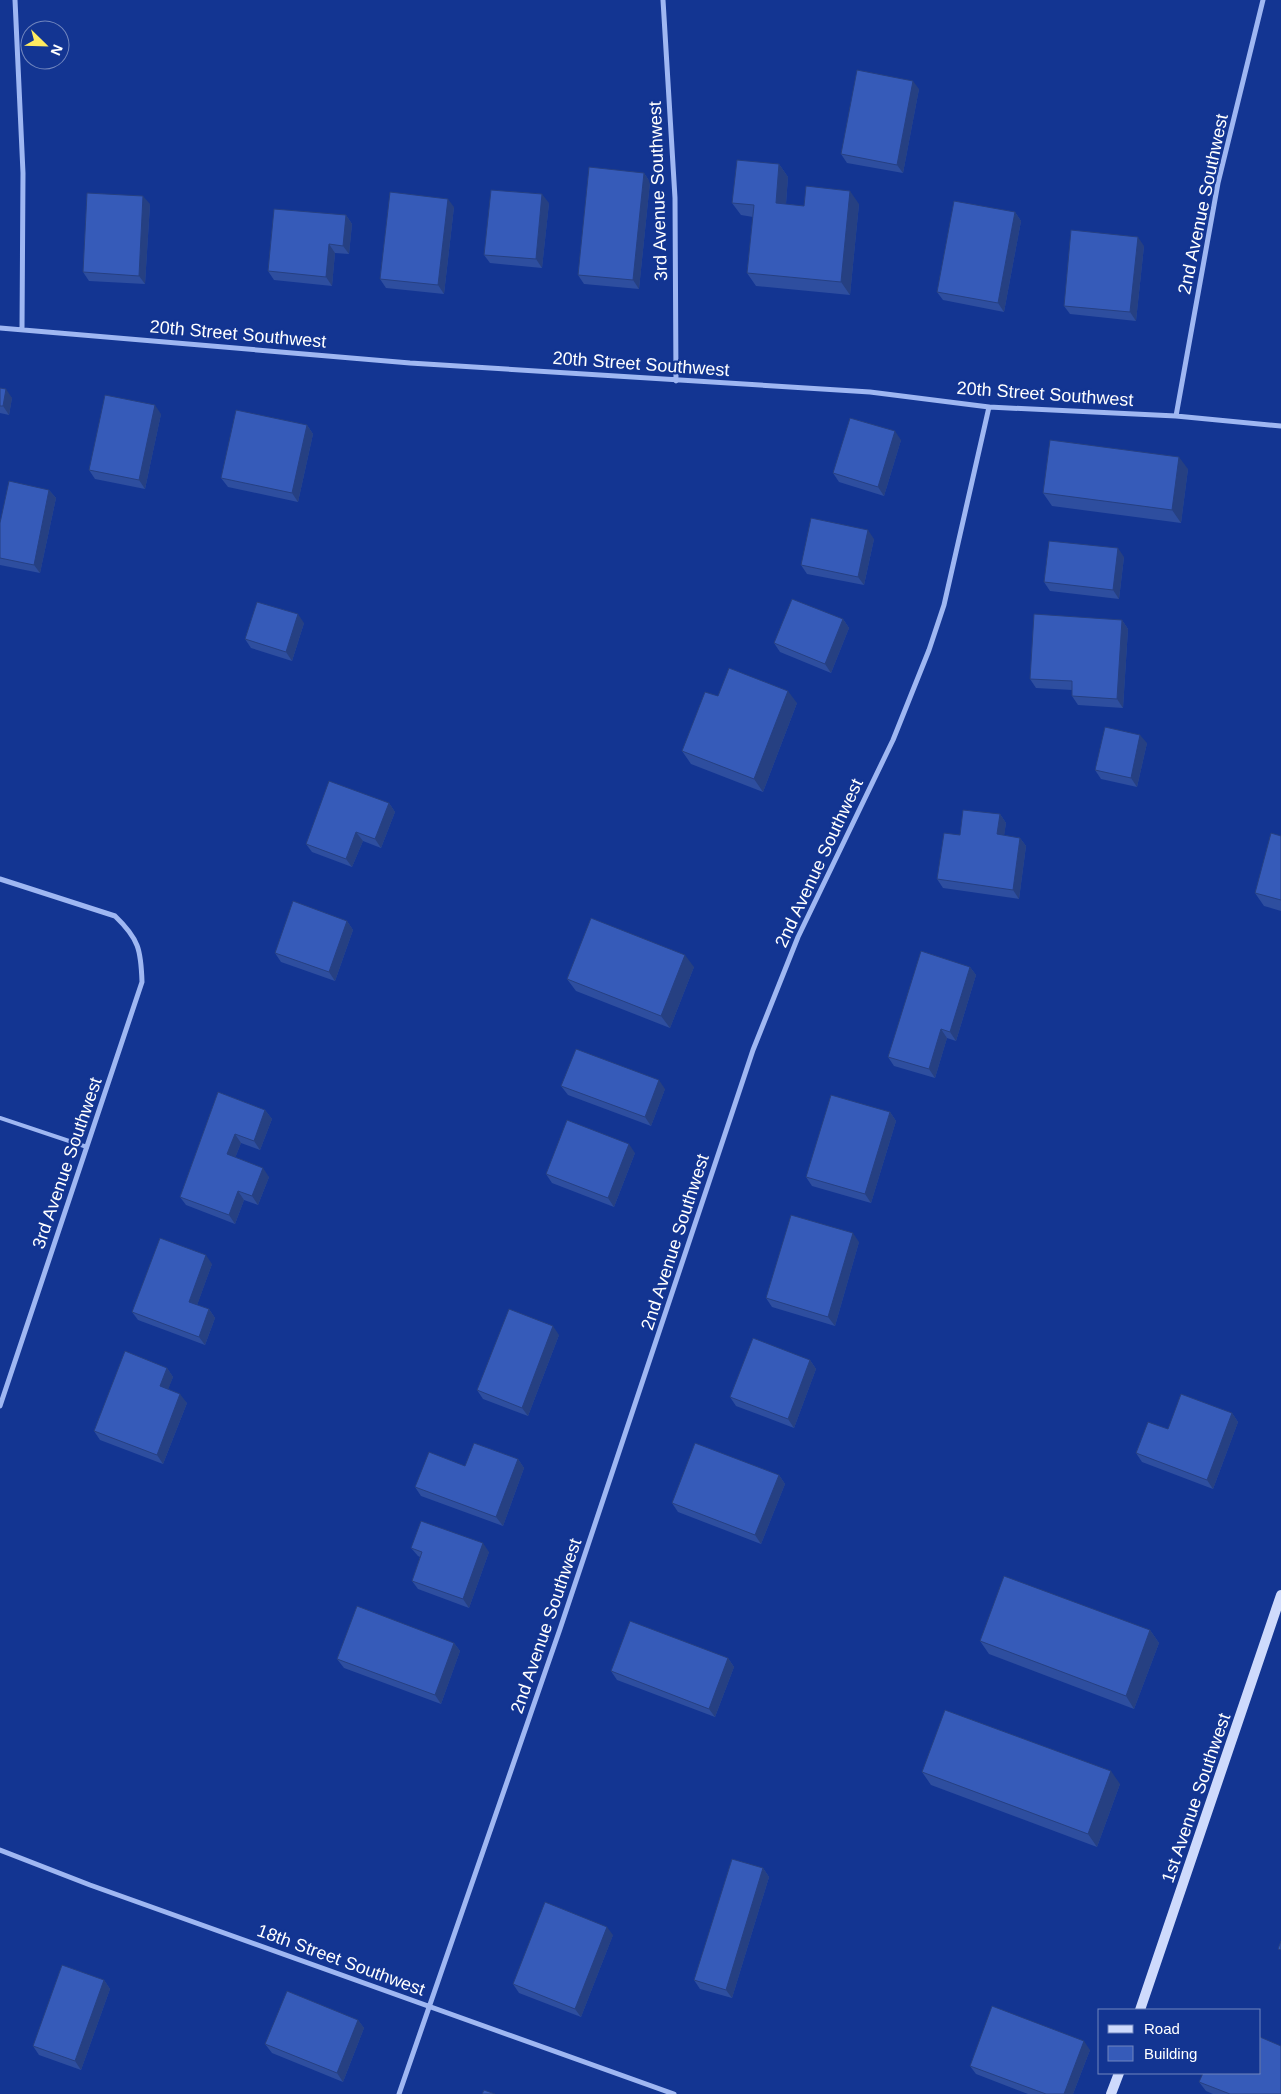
<svg xmlns="http://www.w3.org/2000/svg" width="1281" height="2094" font-family="Arial,sans-serif">
	<rect width="100%" height="100%" fill="#133592"/>
	<g fill="none" stroke-linecap="round" stroke-linejoin="round">
		<!-- service -->
		<path stroke="#9fb7f2" stroke-width="4" d="M 0,1118 L 87,1147"/>
		<!-- minor -->
		<path stroke="#9fb7f2" stroke-width="5" d="M 15,0 L 23,173 L 22,329
			M 663,0 L 675,198 L 676,381
			M 0,328 L 410,363 L 870,392 L 989,407 L 1176,416 L 1281,426
			M 1176,416 L 1218,183 L 1263,0
			M 0,879 L 115,916 C 139,939 141,950 142,982 L 0,1406
			M 0,1850 L 90,1885 L 674,2094
			M 399,2094 L 560,1629 L 753,1050 L 798,937 L 893,740 L 929,650 L 944,605 L 989,407"/>
		<!-- secondary -->
		<path stroke="#cedafc" stroke-width="10" d="M 1140,2010 L 1281,1595
			M 1111,2094 L 1119,2073"/>
	</g>
	<!-- wall -->
	<path fill="#2e4e9f" d="M 919,89 L 903,173 L 847,163 L 841,154 Z
		M 779,164 L 788,177 L 786,204 L 804,206 L 859,204 L 850,295 L 756,286 L 747,273 L 753,217 L 741,215 L 732,203 Z
		M 644,173 L 650,182 L 639,289 L 584,284 L 578,275 Z
		M 549,203 L 542,268 L 490,263 L 484,255 Z
		M 150,204 L 145,284 L 89,281 L 83,272 Z
		M 454,207 L 444,294 L 386,288 L 380,279 Z
		M 1015,212 L 1021,221 L 1004,312 L 943,300 L 937,292 Z
		M 346,215 L 352,224 L 349,254 L 335,253 L 332,286 L 274,280 L 268,271 Z
		M 1144,246 L 1136,321 L 1070,314 L 1064,306 Z
		M 0,388 L 12,398 L 9,415 L 0,413 Z
		M 161,414 L 145,489 L 95,479 L 89,470 Z
		M 307,425 L 313,434 L 298,502 L 228,487 L 221,478 Z
		M 901,440 L 884,496 L 839,482 L 833,473 Z
		M 1188,469 L 1181,523 L 1052,506 L 1043,493 Z
		M 49,490 L 56,498 L 40,573 L 0,565 L 0,523 Z
		M 874,539 L 864,585 L 807,574 L 801,565 Z
		M 1124,557 L 1119,599 L 1050,591 L 1044,582 Z
		M 843,619 L 849,628 L 831,673 L 780,652 L 774,643 Z
		M 1122,620 L 1128,629 L 1123,708 L 1078,705 L 1072,696 L 1072,690 L 1036,688 L 1030,679 Z
		M 304,623 L 292,661 L 251,648 L 245,639 Z
		M 718,696 L 797,703 L 763,792 L 691,764 L 682,751 Z
		M 1147,743 L 1137,787 L 1101,779 L 1095,770 Z
		M 389,803 L 395,812 L 381,848 L 363,841 L 352,867 L 312,852 L 306,844 Z
		M 1000,814 L 1006,823 L 1004,835 L 1020,838 L 1026,846 L 1019,899 L 943,888 L 937,879 L 960,835 Z
		M 1281,836 L 1281,911 L 1264,906 L 1255,893 Z
		M 347,921 L 353,930 L 335,981 L 281,962 L 275,953 Z
		M 694,967 L 670,1028 L 576,991 L 567,979 Z
		M 970,967 L 976,975 L 956,1041 L 947,1038 L 935,1078 L 894,1066 L 888,1057 Z
		M 561,1086 L 665,1089 L 651,1126 L 568,1095 Z
		M 218,1092 L 265,1110 L 272,1119 L 260,1150 L 241,1143 L 235,1158 L 269,1177 L 258,1205 L 244,1200 L 235,1224 L 186,1205 L 180,1197 Z
		M 890,1112 L 896,1121 L 871,1203 L 812,1186 L 806,1177 Z
		M 635,1153 L 614,1207 L 552,1183 L 546,1174 Z
		M 859,1242 L 835,1326 L 772,1307 L 766,1298 Z
		M 212,1264 L 197,1305 L 209,1309 L 215,1318 L 205,1345 L 138,1320 L 132,1312 Z
		M 559,1335 L 528,1416 L 483,1399 L 477,1390 Z
		M 810,1360 L 816,1369 L 794,1428 L 736,1406 L 730,1397 Z
		M 167,1368 L 173,1377 L 168,1389 L 187,1403 L 163,1464 L 100,1440 L 94,1431 Z
		M 1232,1413 L 1238,1422 L 1213,1489 L 1142,1462 L 1136,1453 L 1168,1429 Z
		M 518,1459 L 524,1468 L 503,1526 L 421,1496 L 415,1487 L 465,1466 Z
		M 779,1475 L 785,1484 L 761,1544 L 678,1512 L 672,1503 Z
		M 411,1548 L 489,1552 L 469,1608 L 418,1589 L 412,1581 L 420,1557 L 418,1556 Z
		M 1150,1630 L 1159,1643 L 1134,1709 L 989,1654 L 980,1641 Z
		M 454,1643 L 460,1651 L 441,1704 L 344,1668 L 337,1659 Z
		M 728,1658 L 734,1667 L 715,1717 L 617,1680 L 611,1671 Z
		M 922,1772 L 1120,1784 L 1097,1847 L 931,1785 Z
		M 763,1868 L 769,1877 L 732,1998 L 700,1989 L 694,1980 Z
		M 613,1935 L 581,2017 L 519,1993 L 513,1984 Z
		M 104,1980 L 110,1989 L 81,2070 L 39,2055 L 33,2046 Z
		M 358,2020 L 364,2028 L 343,2082 L 272,2053 L 265,2044 Z
		M 1090,2050 L 1073,2094 L 1028,2094 L 976,2074 L 970,2066 Z
		M 1199,2082 L 1281,2094 L 1213,2094 L 1206,2091 Z"/>
	<!-- shaded-wall -->
	<path fill="#264082" d="M 913,81 L 919,89 L 903,173 L 897,165 Z
		M 779,164 L 788,177 L 785,216 L 776,203 Z
		M 644,173 L 650,182 L 639,289 L 633,280 Z
		M 850,191 L 859,204 L 850,295 L 841,282 Z
		M 542,194 L 549,203 L 542,268 L 536,259 Z
		M 143,196 L 150,204 L 145,284 L 139,276 Z
		M 448,199 L 454,207 L 444,294 L 438,285 Z
		M 1015,212 L 1021,221 L 1004,312 L 998,303 Z
		M 346,215 L 352,224 L 349,254 L 343,246 Z
		M 1138,237 L 1144,246 L 1136,321 L 1130,312 Z
		M 329,244 L 335,253 L 332,286 L 326,277 Z
		M 6,389 L 12,398 L 9,415 L 3,406 Z
		M 155,405 L 161,414 L 145,489 L 139,480 Z
		M 307,425 L 313,434 L 298,502 L 292,493 Z
		M 895,431 L 901,440 L 884,496 L 878,487 Z
		M 1179,457 L 1188,469 L 1181,523 L 1172,510 Z
		M 49,490 L 56,498 L 40,573 L 34,565 Z
		M 868,530 L 874,539 L 864,585 L 858,577 Z
		M 1118,548 L 1124,557 L 1119,599 L 1113,590 Z
		M 298,614 L 304,623 L 292,661 L 286,652 Z
		M 843,619 L 849,628 L 831,673 L 825,664 Z
		M 1122,620 L 1128,629 L 1123,708 L 1117,699 Z
		M 788,691 L 797,703 L 763,792 L 754,779 Z
		M 1140,735 L 1147,743 L 1137,787 L 1131,778 Z
		M 389,803 L 395,812 L 381,848 L 375,839 Z
		M 1000,814 L 1006,823 L 1003,843 L 997,834 Z
		M 356,832 L 363,841 L 352,867 L 346,859 Z
		M 1020,838 L 1026,846 L 1019,899 L 1013,890 Z
		M 347,921 L 353,930 L 335,981 L 329,972 Z
		M 685,955 L 694,967 L 670,1028 L 661,1016 Z
		M 970,967 L 976,975 L 956,1041 L 950,1032 Z
		M 941,1029 L 947,1038 L 935,1078 L 929,1069 Z
		M 659,1080 L 665,1089 L 651,1126 L 645,1117 Z
		M 265,1110 L 272,1119 L 260,1150 L 254,1141 Z
		M 890,1112 L 896,1121 L 871,1203 L 865,1194 Z
		M 235,1134 L 241,1143 L 233,1163 L 227,1154 Z
		M 629,1144 L 635,1153 L 614,1207 L 608,1198 Z
		M 263,1168 L 269,1177 L 258,1205 L 252,1196 Z
		M 238,1191 L 244,1200 L 235,1224 L 229,1215 Z
		M 853,1233 L 859,1242 L 835,1326 L 828,1317 Z
		M 206,1255 L 212,1264 L 195,1311 L 189,1302 Z
		M 209,1309 L 215,1318 L 205,1345 L 199,1337 Z
		M 553,1326 L 559,1335 L 528,1416 L 522,1408 Z
		M 810,1360 L 816,1369 L 794,1428 L 788,1419 Z
		M 167,1368 L 173,1377 L 166,1395 L 160,1386 Z
		M 180,1394 L 187,1403 L 163,1464 L 157,1455 Z
		M 1232,1413 L 1238,1422 L 1213,1489 L 1207,1480 Z
		M 518,1459 L 524,1468 L 503,1526 L 496,1517 Z
		M 779,1475 L 785,1484 L 761,1544 L 755,1535 Z
		M 483,1543 L 489,1552 L 469,1608 L 463,1599 Z
		M 1150,1630 L 1159,1643 L 1134,1709 L 1126,1696 Z
		M 454,1643 L 460,1651 L 441,1704 L 435,1695 Z
		M 728,1658 L 734,1667 L 715,1717 L 709,1709 Z
		M 1111,1771 L 1120,1784 L 1097,1847 L 1088,1834 Z
		M 763,1868 L 769,1877 L 732,1998 L 726,1990 Z
		M 607,1927 L 613,1935 L 581,2017 L 575,2009 Z
		M 104,1980 L 110,1989 L 81,2070 L 75,2061 Z
		M 358,2020 L 364,2028 L 343,2082 L 337,2073 Z
		M 1084,2041 L 1090,2050 L 1073,2094 L 1064,2094 Z"/>
	<!-- building -->
	<path fill="#365bb9" stroke="#264082" d="M 857,70 L 913,81 L 897,165 L 841,154 Z
		M 737,160 L 779,164 L 776,203 L 804,206 L 806,186 L 850,191 L 841,282 L 747,273 L 754,205 L 732,203 Z
		M 589,167 L 644,173 L 633,280 L 578,275 Z
		M 491,190 L 542,194 L 536,259 L 484,255 Z
		M 390,192 L 448,199 L 438,285 L 380,279 Z
		M 87,193 L 143,196 L 139,276 L 83,272 Z
		M 954,201 L 1015,212 L 998,303 L 937,292 Z
		M 274,209 L 346,215 L 343,246 L 329,244 L 326,277 L 268,271 Z
		M 1071,230 L 1138,237 L 1130,312 L 1064,306 Z
		M 0,388 L 6,389 L 3,406 L 0,406 Z
		M 105,395 L 155,405 L 139,480 L 89,470 Z
		M 236,410 L 307,425 L 292,493 L 221,478 Z
		M 850,418 L 895,431 L 878,487 L 833,473 Z
		M 1050,440 L 1179,457 L 1172,510 L 1043,493 Z
		M 9,481 L 49,490 L 34,565 L 0,558 L 0,523 Z
		M 811,518 L 868,530 L 858,577 L 801,565 Z
		M 1049,541 L 1118,548 L 1113,590 L 1044,582 Z
		M 792,599 L 843,619 L 825,664 L 774,643 Z
		M 257,602 L 298,614 L 286,652 L 245,639 Z
		M 1034,614 L 1122,620 L 1117,699 L 1072,696 L 1072,681 L 1030,679 Z
		M 729,668 L 788,691 L 754,779 L 682,751 L 705,692 L 718,696 Z
		M 1105,727 L 1140,735 L 1131,778 L 1095,770 Z
		M 329,781 L 389,803 L 375,839 L 356,832 L 346,859 L 306,844 Z
		M 963,810 L 1000,814 L 997,834 L 1020,838 L 1013,890 L 937,879 L 944,833 L 960,835 Z
		M 1271,833 L 1281,836 L 1281,900 L 1255,893 Z
		M 293,901 L 347,921 L 329,972 L 275,953 Z
		M 591,918 L 685,955 L 661,1016 L 567,979 Z
		M 921,951 L 970,967 L 950,1032 L 941,1029 L 929,1069 L 888,1057 Z
		M 576,1049 L 659,1080 L 645,1117 L 561,1086 Z
		M 218,1092 L 265,1110 L 254,1141 L 235,1134 L 227,1154 L 263,1168 L 252,1196 L 238,1191 L 229,1215 L 180,1197 Z
		M 831,1095 L 890,1112 L 865,1194 L 806,1177 Z
		M 567,1120 L 629,1144 L 608,1198 L 546,1174 Z
		M 791,1215 L 853,1233 L 828,1317 L 766,1298 Z
		M 160,1238 L 206,1255 L 189,1302 L 209,1309 L 199,1337 L 132,1312 Z
		M 509,1309 L 553,1326 L 522,1408 L 477,1390 Z
		M 753,1338 L 810,1360 L 788,1419 L 730,1397 Z
		M 125,1351 L 167,1368 L 160,1386 L 180,1394 L 157,1455 L 94,1431 Z
		M 1181,1394 L 1232,1413 L 1207,1480 L 1136,1453 L 1148,1422 L 1168,1429 Z
		M 474,1443 L 518,1459 L 496,1517 L 415,1487 L 429,1452 L 465,1466 Z
		M 695,1443 L 779,1475 L 755,1535 L 672,1503 Z
		M 421,1521 L 483,1543 L 463,1599 L 412,1581 L 422,1552 L 411,1548 Z
		M 1004,1576 L 1150,1630 L 1126,1696 L 980,1641 Z
		M 357,1606 L 454,1643 L 435,1695 L 337,1659 Z
		M 630,1621 L 728,1658 L 709,1709 L 611,1671 Z
		M 945,1710 L 1111,1771 L 1088,1834 L 922,1772 Z
		M 732,1859 L 763,1868 L 726,1990 L 694,1980 Z
		M 545,1902 L 607,1927 L 575,2009 L 513,1984 Z
		M 1281,1941 L 1281,1950 L 1278,1949 Z
		M 62,1965 L 104,1980 L 75,2061 L 33,2046 Z
		M 287,1991 L 358,2020 L 337,2073 L 265,2044 Z
		M 992,2006 L 1084,2041 L 1064,2094 L 1046,2094 L 970,2066 Z
		M 1260,2037 L 1281,2046 L 1281,2094 L 1230,2094 L 1199,2082 L 1203,2073 L 1260,2073 Z
		M 484,2090 L 495,2094 L 482,2094 Z"/>
	<g text-anchor="middle" stroke-width="4.5" stroke-linejoin="round" paint-order="stroke">
		<!-- street labels -->
		<g font-size="18" fill="#fff" stroke="#133592">
			<text transform="translate(658 191) rotate(-92)" y="6">3rd Avenue Southwest</text>
			<text transform="translate(1203 204) rotate(-78)" y="6">2nd Avenue Southwest</text>
			<text transform="translate(238 334) rotate(5)" y="6">20th Street Southwest</text>
			<text transform="translate(641 364) rotate(4)" y="6">20th Street Southwest</text>
			<text transform="translate(1045 394) rotate(4)" y="6">20th Street Southwest</text>
			<text transform="translate(819 863) rotate(-65)" y="6">2nd Avenue Southwest</text>
			<text transform="translate(67 1163) rotate(-71)" y="6">3rd Avenue Southwest</text>
			<text transform="translate(675 1242) rotate(-72)" y="6">2nd Avenue Southwest</text>
			<text transform="translate(546 1626) rotate(-71)" y="6">2nd Avenue Southwest</text>
			<text transform="translate(1196 1798) rotate(-71)" y="6">1st Avenue Southwest</text>
			<text transform="translate(341 1960) rotate(20)" y="6">18th Street Southwest</text>
		</g>
	</g>
	<!-- legend -->
	<rect x="1098" y="2009" width="162" height="65" fill="#133592" stroke="#7186be"/>
	<rect x="1108" y="2025" width="25" height="8" fill="#cedafc" stroke="#7186be"/>
	<text x="1144" y="2034" font-size="15" fill="#ffffff">Road</text>
	<rect x="1108" y="2046" width="25" height="15" fill="#365bb9" stroke="#7186be"/>
	<text x="1144" y="2059" font-size="15" fill="#ffffff">Building</text>
	<!-- north arrow -->
	<g transform="translate(45 45) rotate(113)"><circle r="24" fill="#133592" stroke="#7186be"/>
	<path d="M0-4L9 19L0 12L-9 19Z" fill="#ffeb60"/>
	<text y="-8" font-size="14" font-weight="bold" text-anchor="middle" fill="#ffffff">N</text>
	</g>
</svg>
